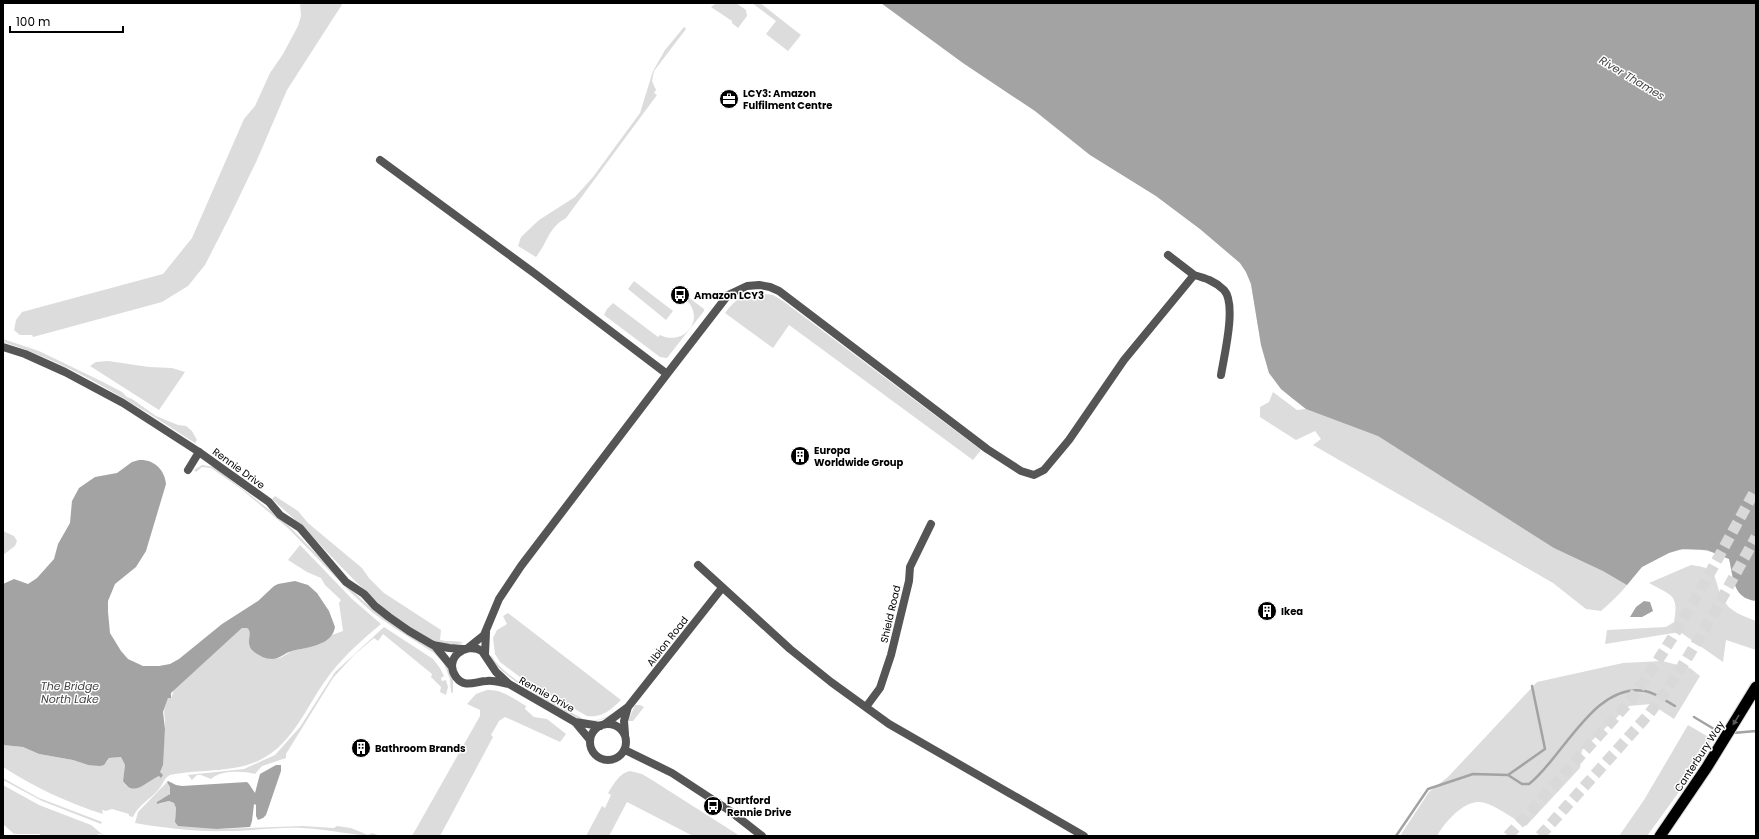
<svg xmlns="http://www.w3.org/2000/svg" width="1759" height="839" font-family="Poppins,sans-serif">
	<rect width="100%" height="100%" fill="#fff"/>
	<!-- green -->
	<path fill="#dcdcdc" d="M 300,3 L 343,3 L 287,90 L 257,160 L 230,216 L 205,265 L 188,286 L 162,302 L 33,337 L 32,335 L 20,335 L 14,330 L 16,320 L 22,312 L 163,274 L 192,238 L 244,119 L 255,106 L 270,73 L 283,54 L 298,26 L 301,16 Z
		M 717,3 L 736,3 L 746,10 L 747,16 L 738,28 L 732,23 L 732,21 L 711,7 Z
		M 752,3 L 760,3 L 801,35 L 788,51 L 766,34 L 776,21 Z
		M 881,3 L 1756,517 L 1756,601 C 1733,598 1733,578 1729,559 C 1701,544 1669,546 1643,566 C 1636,571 1632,580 1627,585 C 1619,595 1610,603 1601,611 L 1586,609 L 1553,583 L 1313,445 L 1321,439 L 1315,431 L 1296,440 L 1260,417 L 1260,407 L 1269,402 L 1273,392 L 1297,410 L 1306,409 L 1281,389 L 1269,373 L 1261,345 L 1251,284 L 1246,272 L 1240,263 L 1200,229 L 1156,196 L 1090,155 L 1035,111 L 963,63 Z
		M 684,27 L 686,29 L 654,71 L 652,81 L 656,90 L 654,93 L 657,95 L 566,218 C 548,228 548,242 536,257 L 518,246 L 521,237 L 539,220 L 575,197 L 593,177 L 640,113 L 653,71 L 665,50 Z
		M 634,281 L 673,311 L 666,320 L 628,289 Z
		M 755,293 L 773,295 L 783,301 L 981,450 L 973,460 L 789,325 L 773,348 L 725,313 C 735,300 740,297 755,293 Z
		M 688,297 L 704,309 L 704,311 L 667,358 L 660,357 L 604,315 L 607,309 L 613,303 L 658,337 L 660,335 C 685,347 706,318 686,300 Z
		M 3,339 L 39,351 L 103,382 L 122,392 L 127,397 L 132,399 L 156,416 L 178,425 L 186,426 L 192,431 L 197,440 L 195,443 C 134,404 73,364 3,342 Z
		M 108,361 L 149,367 L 172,368 L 185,372 L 159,410 L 90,366 L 96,362 Z
		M 202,465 L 214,467 L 285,522 L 363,601 L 402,631 L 435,650 L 447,666 L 453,679 L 453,693 L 451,692 L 450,679 L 444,664 L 434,653 L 393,627 L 373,613 L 349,591 L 289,529 L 240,488 L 211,468 L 202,467 L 196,472 L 194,470 Z
		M 275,496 L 298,511 L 308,523 L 362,568 L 369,578 L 384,593 L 441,630 L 440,640 C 447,642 459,640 463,643 C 418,657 337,561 308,532 C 296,520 284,510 272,499 Z
		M 3,531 L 14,536 L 17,541 L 15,546 L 3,555 Z
		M 300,545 L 352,599 L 381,624 C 364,638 345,655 331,673 C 307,703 295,744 258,761 C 231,773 199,769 170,775 C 164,778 163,784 159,789 C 151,799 138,805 133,817 L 129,816 L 129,814 L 112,809 L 106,811 L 102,810 L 103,814 C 68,803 34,787 3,767 L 3,745 L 23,747 L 39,754 L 73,760 L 88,765 L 107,762 L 109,758 L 121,757 L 125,765 L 123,781 L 126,786 L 142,786 L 148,781 L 159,776 C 162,760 164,745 165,729 C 166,713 161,715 168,698 L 171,698 L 174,690 L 242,628 L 247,628 L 249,630 L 249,644 L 253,651 L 261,656 L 271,659 L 280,658 L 292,651 L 318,645 L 327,640 L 332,635 L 343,631 L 339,603 L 341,600 L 325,585 L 321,578 L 307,572 L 288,560 Z
		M 1691,565 C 1721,568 1712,579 1723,599 C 1729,612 1744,616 1756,621 L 1756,650 L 1726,640 L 1723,662 L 1680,632 L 1605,644 L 1607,630 L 1666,627 L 1674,622 C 1679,594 1672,596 1649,583 Z
		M 508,613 L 621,700 C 611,710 602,718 587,716 L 524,680 L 500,662 L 495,654 L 493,638 L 497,630 L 507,624 L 503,616 Z
		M 384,627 L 433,659 L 440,668 L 444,676 L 441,678 L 442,681 L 446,680 L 448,687 L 446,695 L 440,692 L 441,687 L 431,677 L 432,674 L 383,634 L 378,641 L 374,638 L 354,655 L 333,678 L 286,754 L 286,758 L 262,766 L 255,774 C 243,771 221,770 211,779 L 201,775 L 197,775 L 192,780 L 188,775 L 244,769 L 275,755 L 300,727 L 335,672 Z
		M 491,655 C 505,680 557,704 583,719 C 593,721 602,721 611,714 L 612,715 C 601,722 593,721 581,720 C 564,710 491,673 491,655 Z
		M 1662,661 L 1690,668 L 1700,676 L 1674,719 L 1651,704 L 1629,706 L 1582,750 L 1580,768 L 1526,826 C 1514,819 1498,807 1485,803 C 1466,797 1445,822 1437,836 L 1400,836 L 1429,792 L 1448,777 L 1537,682 L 1623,663 Z
		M 487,690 C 502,689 514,699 526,706 L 525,709 L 534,717 L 547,719 L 566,734 L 560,742 L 505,717 L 499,721 L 491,735 L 493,737 L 440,836 L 412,836 L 480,716 L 480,710 L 467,704 L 476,694 Z
		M 635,705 L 640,705 L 644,707 L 633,721 L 628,721 Z
		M 1688,725 L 1712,739 L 1676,796 L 1647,836 L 1619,836 L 1644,800 Z
		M 630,771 L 642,774 L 652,780 L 740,836 L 693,836 L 627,802 L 609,836 L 586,836 L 602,806 L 605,808 L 611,795 L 608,793 C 614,784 619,773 630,771 Z
		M 3,778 L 39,798 L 102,822 L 101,824 L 42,801 L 3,780 Z
		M 167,782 C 175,791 169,797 160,800 L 159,804 L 169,801 L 174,803 L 176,808 L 175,819 L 217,829 L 303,826 L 334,828 L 337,826 L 351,828 L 368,835 L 372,833 L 381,836 C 354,836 329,829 302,828 C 277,827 252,831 226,831 C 195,832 165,828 135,823 L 138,812 Z
		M 3,785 L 39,805 L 91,825 L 102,834 L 107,835 L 98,834 L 98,836 L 42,836 L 39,834 L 14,834 L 3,824 Z"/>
	<!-- water -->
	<path fill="#a3a3a3" d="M 881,3 L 1756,3 L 1756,601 C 1732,598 1734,578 1729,559 L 1707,550 L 1682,549 L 1669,553 L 1642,567 L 1627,585 L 1603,571 L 1554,548 L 1378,436 L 1306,409 L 1292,398 L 1281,389 L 1269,373 L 1261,345 L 1251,284 L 1246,272 L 1240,263 L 1200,229 L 1156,196 L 1090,155 L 1035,111 L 963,63 Z
		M 139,460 C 154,459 165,470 166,484 L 146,551 L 136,567 L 115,584 L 108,601 L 108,612 L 110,633 L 121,651 L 128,659 L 143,666 L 159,666 L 170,664 L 179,659 L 222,624 L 258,601 L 274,586 L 278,584 L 295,581 L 308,585 L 317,593 L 329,611 L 335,627 C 332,646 307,647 292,651 C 284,653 280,659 272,659 C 265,659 257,655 252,650 C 246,643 251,637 249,630 L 247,628 L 242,628 L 171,693 L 171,698 L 168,698 L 163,712 L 165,729 L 163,765 L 160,772 L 163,775 L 161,778 L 159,776 C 145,782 134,798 123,781 L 125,765 L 121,757 L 109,758 L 104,765 L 100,766 L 88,765 L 73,760 L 39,754 L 23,747 L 3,745 L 3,584 L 14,579 L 28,584 L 37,578 L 54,559 L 58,544 L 70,523 L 72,501 L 79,488 L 95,477 L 117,473 L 132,462 Z
		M 1644,601 L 1650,602 L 1653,611 L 1642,617 L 1630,617 L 1636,607 Z
		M 276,765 L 281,765 L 281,771 L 266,815 L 263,818 L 258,820 L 256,816 L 256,805 L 254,804 L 252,821 L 250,827 L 217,829 L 178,826 L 175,822 L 176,808 L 174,803 L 169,801 L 157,804 L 157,802 L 170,794 L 170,787 L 167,782 L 168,781 L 176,785 L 182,786 L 247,782 L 249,784 L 255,793 L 260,774 Z"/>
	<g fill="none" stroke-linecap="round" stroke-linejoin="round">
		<!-- stream -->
		<path stroke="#a3a3a3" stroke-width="2.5" d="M 1694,717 L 1714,729 L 1726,731
			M 1733,733 L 1756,731
			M 1508,775 L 1545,749 L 1532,686
			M 1396,836 L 1428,789 L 1473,774 L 1508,775 L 1522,784 L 1529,784 C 1562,759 1595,681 1645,691 C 1656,693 1666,701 1675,706"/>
		<!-- trunk-tunnel -->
		<path stroke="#d9d9d9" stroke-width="11" stroke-dasharray="11 5.5" stroke-linecap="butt" d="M 1508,836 L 1629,702 C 1678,636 1716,561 1756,489
			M 1540,836 L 1649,714 C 1691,659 1722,597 1756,537"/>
		<defs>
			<path id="trunk" d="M 1660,836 L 1707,767 L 1756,687"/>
		</defs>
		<!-- trunk casing -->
		<use href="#trunk" stroke="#dbdbdb" stroke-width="13"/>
		<!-- minor -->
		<path stroke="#555" stroke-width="8" d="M 380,160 L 534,273 L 667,374
			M 1168,255 L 1194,275
			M 188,470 L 199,452
			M 698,565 L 790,649 L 831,682 L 889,724 L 1084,836
			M 469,647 L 484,635 L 499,599 L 521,566 L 667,374 L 728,295 L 747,286 L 759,285 L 770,287 L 779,291 L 987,449 L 1021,471 L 1034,475 L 1044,470 L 1069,440 L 1124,360 L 1194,275 C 1205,278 1215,281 1224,290 C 1237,304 1224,356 1221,375
			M 485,654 L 486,632
			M 866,707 L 880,688 L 891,655 L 909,581 L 910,567 L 931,524
			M 605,724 L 628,707 L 722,588
			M 625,734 L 624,721 L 628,707"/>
		<!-- tertiary -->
		<path stroke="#555" stroke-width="8" d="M 3,347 L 25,354 L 65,372 L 123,403 L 199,452 L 269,502 L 280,515 L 300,528 L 346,582 L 364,594 L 375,606 L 389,617 L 409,631 L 433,645 L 449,648 L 463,649
			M 434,645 L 452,667
			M 509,684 C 502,683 494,680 487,681 C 476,681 465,689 456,677 C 443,659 465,641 482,651 L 496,672 L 509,684 L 575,722 L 590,740
			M 575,722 L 600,726
			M590 742a18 18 0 1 1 36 0a18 18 0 1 1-36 0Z
			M 625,750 L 672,773 L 730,811 L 762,836"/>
		<!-- trunk -->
		<use href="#trunk" stroke="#000" stroke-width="11"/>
	</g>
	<!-- one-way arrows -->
	<defs><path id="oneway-solid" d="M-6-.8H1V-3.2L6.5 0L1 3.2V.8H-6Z"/></defs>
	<use fill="#595959" href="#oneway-solid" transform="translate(1736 720) rotate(121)"/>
	<!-- icons -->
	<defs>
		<symbol id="office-disc" viewBox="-11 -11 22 22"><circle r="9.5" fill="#000" stroke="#fff"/><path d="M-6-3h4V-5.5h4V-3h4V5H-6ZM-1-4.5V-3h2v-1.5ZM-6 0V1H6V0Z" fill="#fff"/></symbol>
		<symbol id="bus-disc" viewBox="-11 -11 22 22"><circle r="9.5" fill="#000" stroke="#fff"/><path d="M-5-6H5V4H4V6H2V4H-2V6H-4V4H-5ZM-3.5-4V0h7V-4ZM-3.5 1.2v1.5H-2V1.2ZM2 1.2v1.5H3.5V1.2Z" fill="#fff"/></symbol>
		<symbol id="building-disc" viewBox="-11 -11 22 22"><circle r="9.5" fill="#000" stroke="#fff"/><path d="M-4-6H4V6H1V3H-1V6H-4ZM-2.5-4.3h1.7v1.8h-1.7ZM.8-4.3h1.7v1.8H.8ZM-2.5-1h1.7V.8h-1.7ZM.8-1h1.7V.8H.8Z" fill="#fff"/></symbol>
	</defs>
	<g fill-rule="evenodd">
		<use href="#office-disc" x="718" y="88" width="22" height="22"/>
		<use href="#bus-disc" x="669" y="284" width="22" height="22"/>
		<use href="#building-disc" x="789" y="445" width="22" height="22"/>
		<use href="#building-disc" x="1256" y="600" width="22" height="22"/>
		<use href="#building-disc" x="350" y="737" width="22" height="22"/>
		<use href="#bus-disc" x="702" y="795" width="22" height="22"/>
	</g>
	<g text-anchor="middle" stroke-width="3" stroke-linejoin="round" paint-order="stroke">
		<!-- poi labels -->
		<g font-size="10" font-weight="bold" fill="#000" stroke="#fff" text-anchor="start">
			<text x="743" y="97">LCY3: Amazon<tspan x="743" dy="12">Fulfilment Centre</tspan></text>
			<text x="694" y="299">Amazon LCY3</text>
			<text x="814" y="454">Europa<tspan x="814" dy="12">Worldwide Group</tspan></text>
			<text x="1281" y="615">Ikea</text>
			<text x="375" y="752">Bathroom Brands</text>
			<text x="727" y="804">Dartford<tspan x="727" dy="12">Rennie Drive</tspan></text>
		</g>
		<!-- street labels -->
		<g font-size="10" fill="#000" stroke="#fff">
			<text transform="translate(239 468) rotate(36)" y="4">Rennie Drive</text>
			<text transform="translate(890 614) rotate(-77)" y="4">Shield Road</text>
			<text transform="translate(667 641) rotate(-52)" y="4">Albion Road</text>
			<text transform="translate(547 694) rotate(29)" y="4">Rennie Drive</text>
			<text transform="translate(1699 756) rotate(-57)" y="4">Canterbury Way</text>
		</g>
		<!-- water labels -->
		<g font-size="11" font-style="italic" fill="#444" stroke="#fff">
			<text transform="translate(1632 78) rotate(31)" y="4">River Thames</text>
			<text x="70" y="690">The Bridge<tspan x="70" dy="13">North Lake</tspan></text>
		</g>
	</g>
	<!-- border -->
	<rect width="1759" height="839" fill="none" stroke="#000000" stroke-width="8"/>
	<!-- scale -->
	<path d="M10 26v6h113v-6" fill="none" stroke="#000000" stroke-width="2"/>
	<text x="16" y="26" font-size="12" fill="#000000" stroke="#ffffff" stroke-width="3" paint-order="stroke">100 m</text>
</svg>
